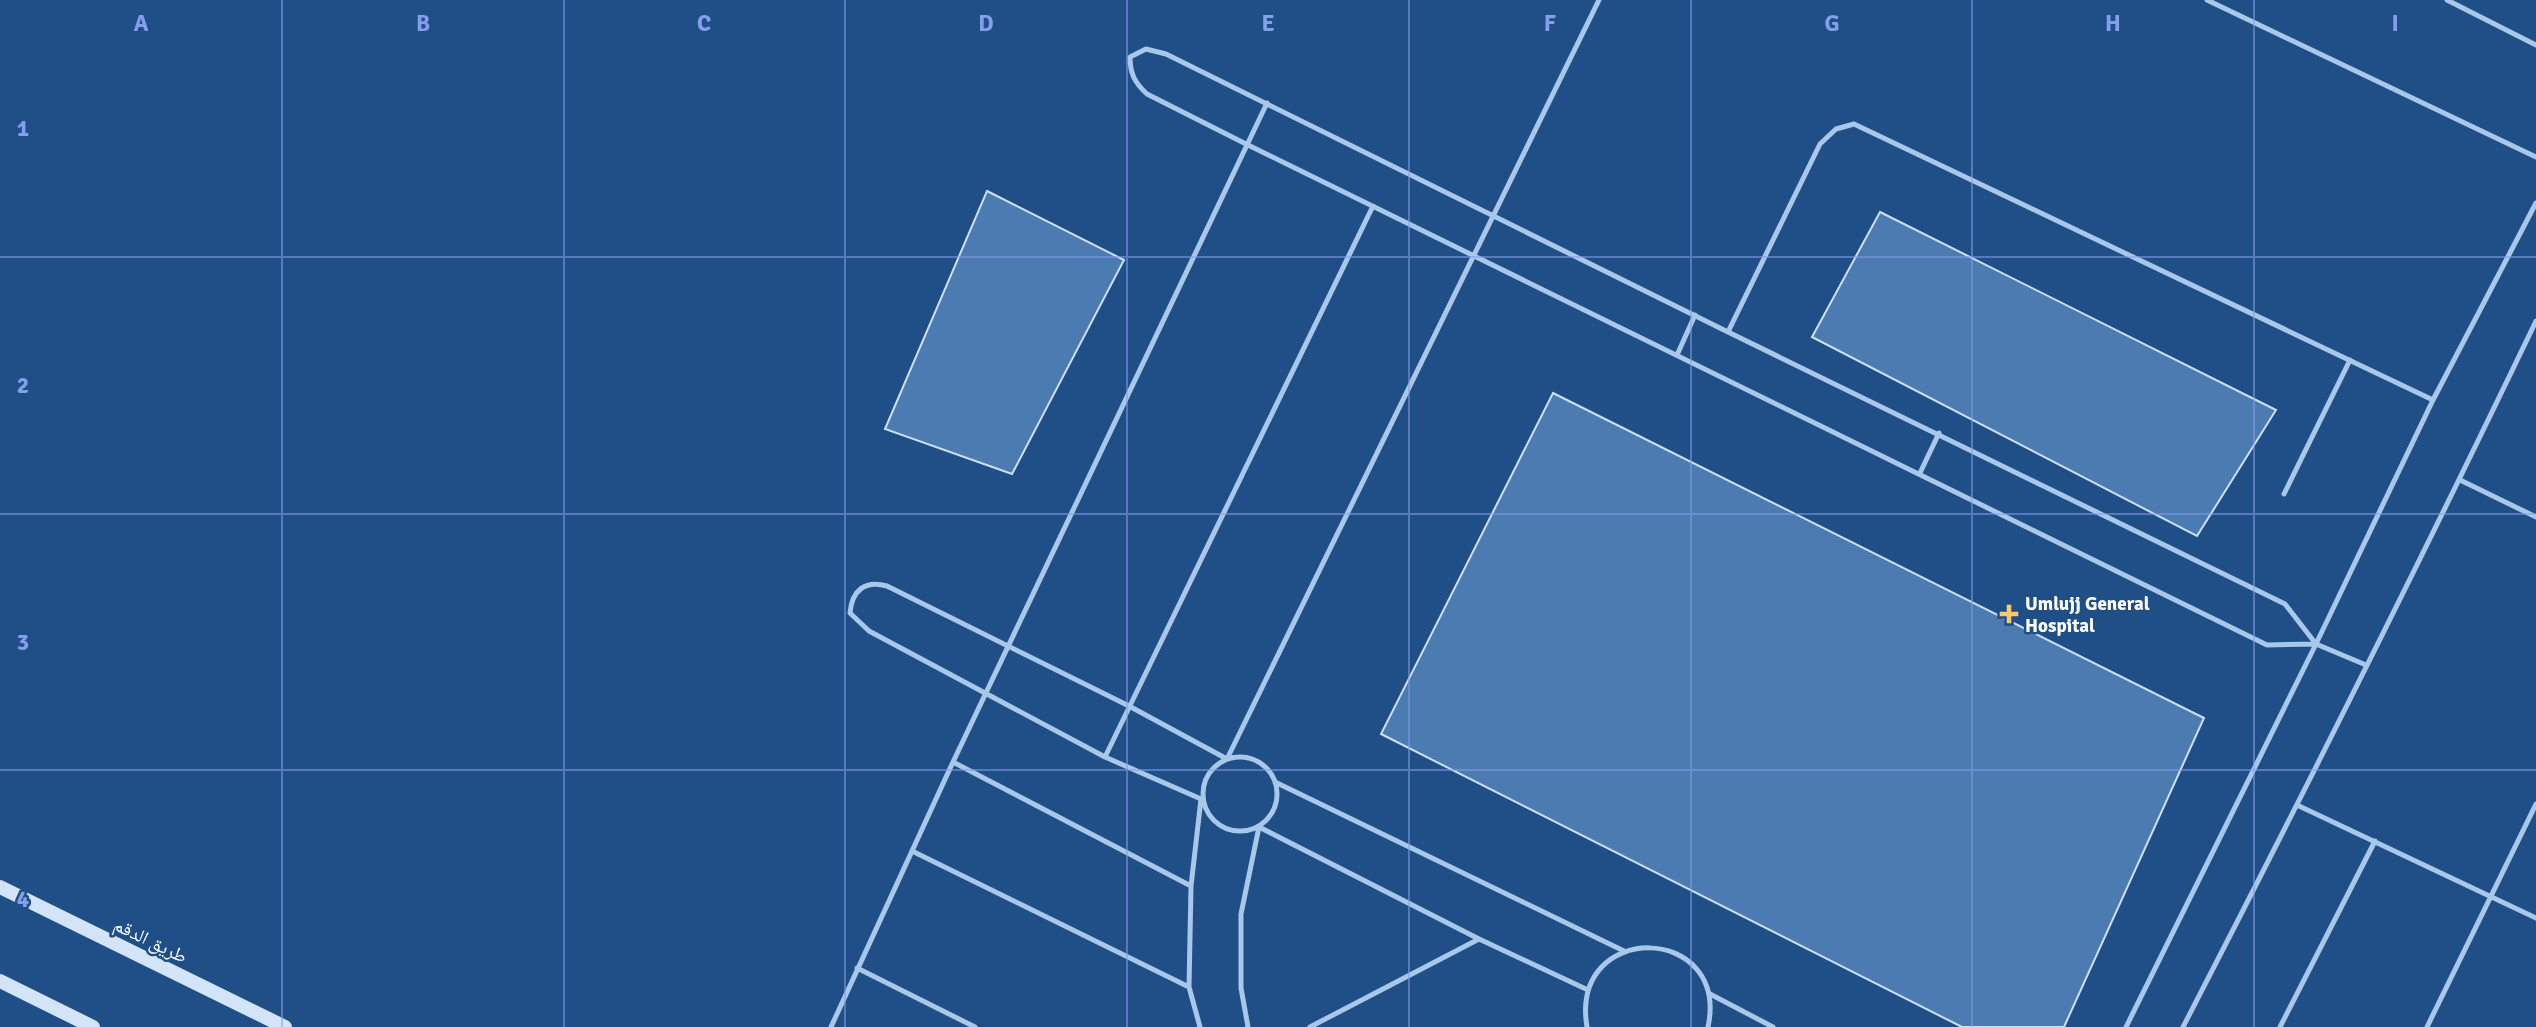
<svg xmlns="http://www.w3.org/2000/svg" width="2536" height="1027" font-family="Signika,'Noto Naskh Arabic',sans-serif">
	<rect width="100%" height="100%" fill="#1f4f86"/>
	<!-- building -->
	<path fill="#4b7bb1" stroke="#cce1f8" stroke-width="2" d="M 987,191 L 1124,260 L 1012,474 L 885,429 Z
		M 1880,212 L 2276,410 L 2197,536 L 1812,337 Z
		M 1553,393 L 2204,718 L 2064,1027 L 1962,1027 L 1381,734 Z"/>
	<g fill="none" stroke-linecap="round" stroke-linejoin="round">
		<!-- lane -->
		<path stroke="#a8c8ea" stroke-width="5" d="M 2207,0 L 2536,157
			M 2447,0 L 2536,45
			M 1728,332 L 1820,144 L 1836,129 L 1854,124 L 2433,400
			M 1677,355 L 1695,315
			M 1920,473 L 1939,433
			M 2460,480 L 2536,517
			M 2284,494 L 2350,360
			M 2316,644 L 2285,604 L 1728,332 L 1166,54 L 1146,49 L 1130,57 C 1130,74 1135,83 1147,94 L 1248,145 L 2267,645 L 2316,644 L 2366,665
			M1203 794a37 37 0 1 1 74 0a37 37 0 1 1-74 0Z
			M 1105,757 L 1373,206
			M 953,762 L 1191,886
			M 1275,782 L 1624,951
			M 2297,805 L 2536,918
			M 912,851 L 1189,987
			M 857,968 L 975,1027
			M 1710,994 L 1773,1027
			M 831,1027 L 953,762 L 1267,103
			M 1200,1027 L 1189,987 L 1191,886 L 1201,799 L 1105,757 L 869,631 L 850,613 C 852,590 865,580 887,586 L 1129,706 L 1227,759 L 1599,0
			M 1248,1027 L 1241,988 L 1241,914 L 1259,827 L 1479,939 L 1588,990
			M 1310,1027 L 1479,939
			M 1587,1027 C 1569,920 1730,923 1708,1027
			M 2126,1027 L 2316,644 L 2433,400 L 2536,203
			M 2183,1027 C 2304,793 2422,558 2536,321
			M 2280,1027 L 2375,841
			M 2427,1027 L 2536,804"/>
		<!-- secondary -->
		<path stroke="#d3e4f8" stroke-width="14" d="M 0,887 L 285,1027
			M 0,981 L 93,1027"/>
	</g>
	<!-- grid -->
	<path fill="none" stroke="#839eea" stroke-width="2" stroke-opacity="0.55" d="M 282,0 L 282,1027M 564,0 L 564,1027M 845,0 L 845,1027M 1127,0 L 1127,1027M 1409,0 L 1409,1027M 1691,0 L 1691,1027M 1972,0 L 1972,1027M 2254,0 L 2254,1027M 0,257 L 2536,257M 0,514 L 2536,514M 0,770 L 2536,770"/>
	<!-- markers -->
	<path fill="#f9ca67" stroke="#1f4f86" stroke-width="2.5" d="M2005.5 603.5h7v7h7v7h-7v7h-7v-7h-7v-7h7z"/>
	<g text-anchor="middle" stroke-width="5" stroke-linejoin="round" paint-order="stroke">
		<!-- poi labels -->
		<g font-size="19" font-weight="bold" fill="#fff" stroke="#1f4f86" text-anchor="start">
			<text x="2025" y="610">Umlujj General<tspan x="2025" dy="22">Hospital</tspan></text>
		</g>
		<!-- street labels -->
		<g font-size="19" fill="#fff" stroke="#1f4f86">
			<text transform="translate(151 940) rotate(26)" y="7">طريق الدقم</text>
		</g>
	</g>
	<g font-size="23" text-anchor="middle" font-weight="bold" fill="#839eea" stroke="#1f4f86" stroke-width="5" stroke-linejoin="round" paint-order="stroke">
		<text x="141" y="31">A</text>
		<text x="423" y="31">B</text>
		<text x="704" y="31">C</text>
		<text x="986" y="31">D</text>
		<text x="1268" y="31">E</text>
		<text x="1550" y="31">F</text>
		<text x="1832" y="31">G</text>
		<text x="2113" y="31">H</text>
		<text x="2395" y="31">I</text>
		<text x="23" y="136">1</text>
		<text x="23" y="393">2</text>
		<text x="23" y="650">3</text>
		<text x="23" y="907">4</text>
	</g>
</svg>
